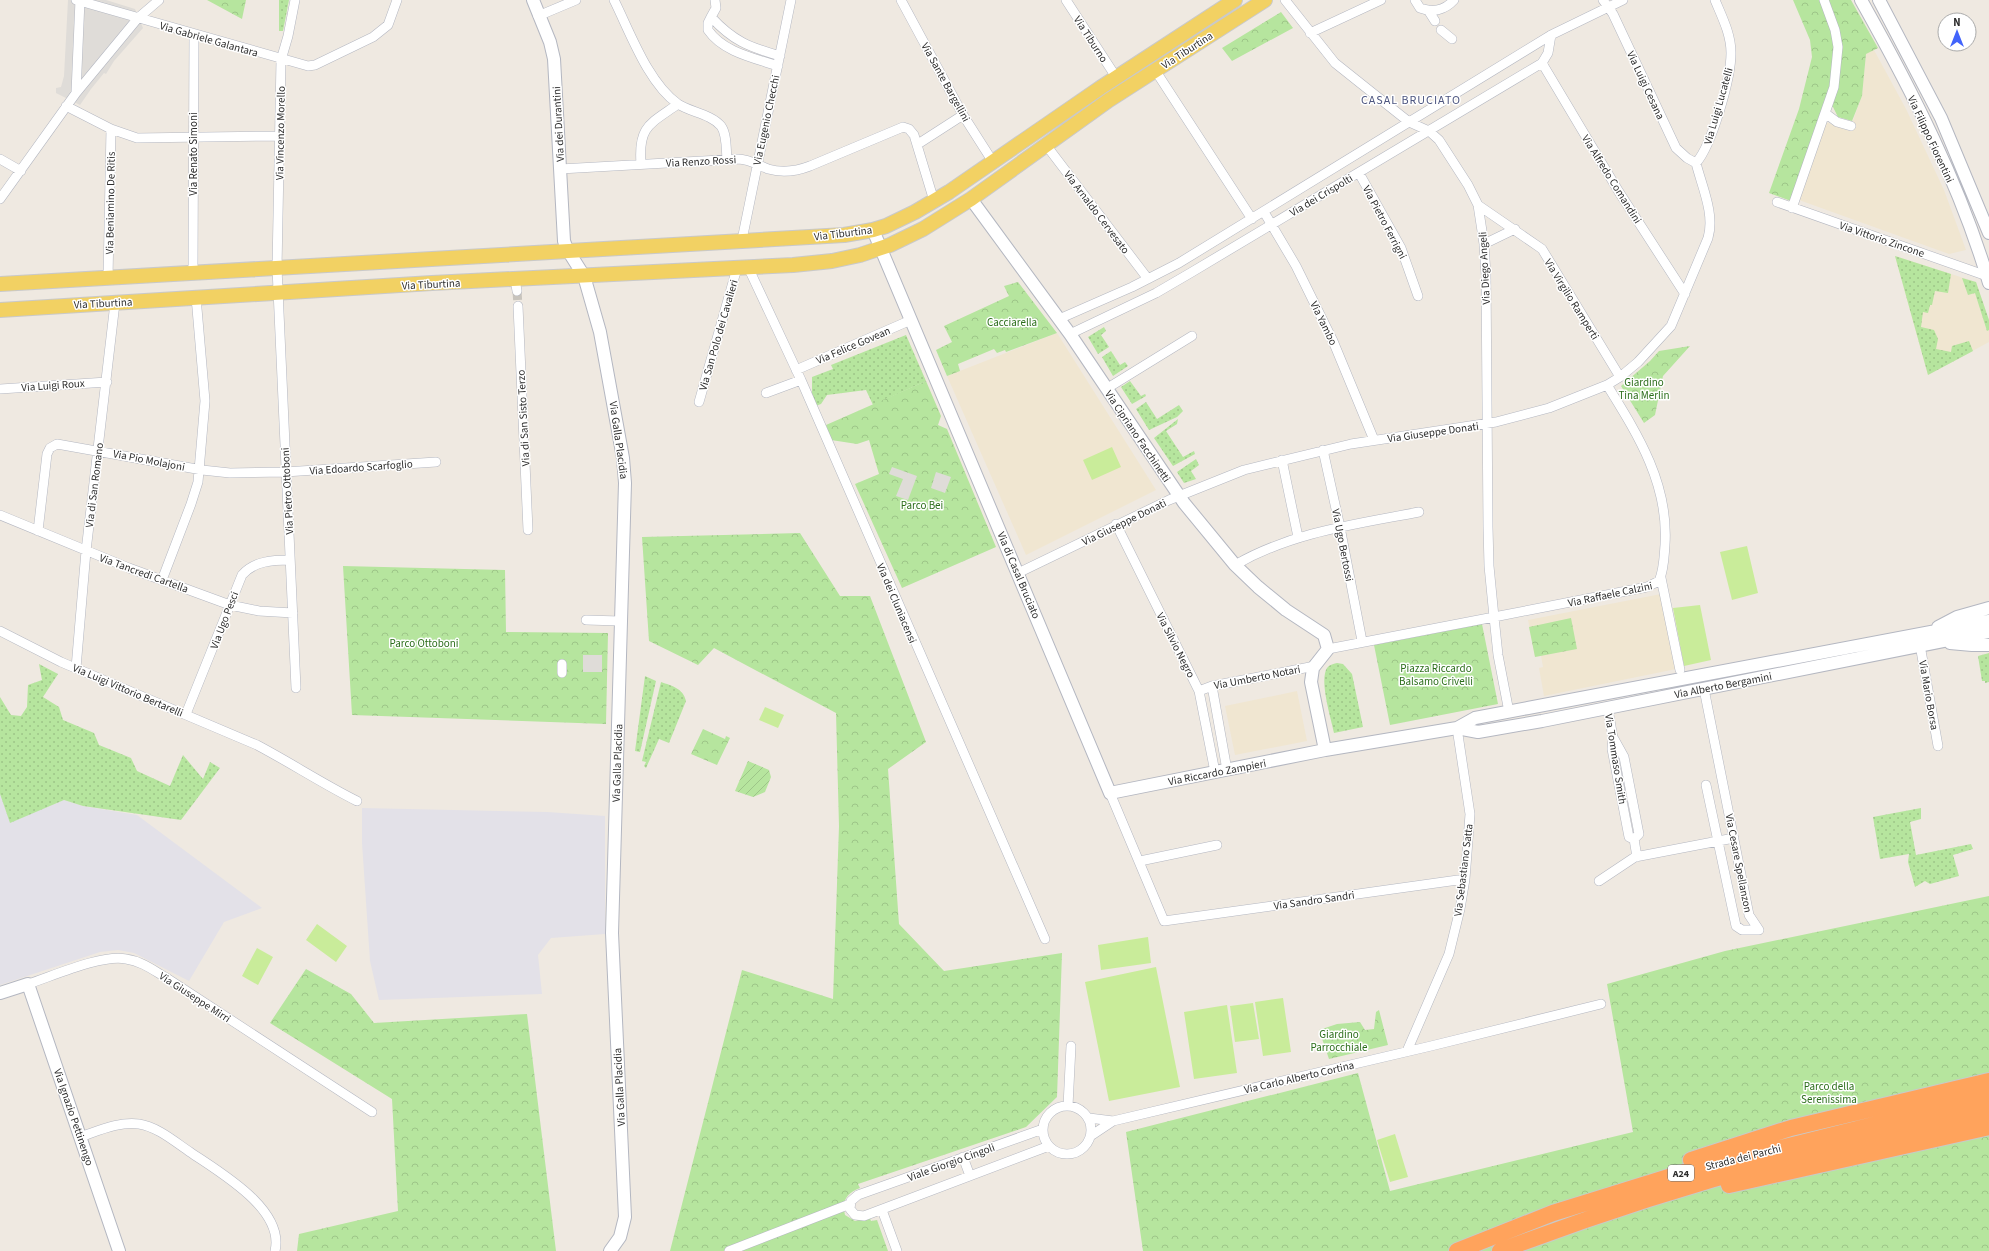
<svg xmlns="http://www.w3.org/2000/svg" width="1989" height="1251" font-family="'Source Sans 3',sans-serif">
	<defs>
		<pattern id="grass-dots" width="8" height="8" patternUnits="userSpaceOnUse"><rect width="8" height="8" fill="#b6e59e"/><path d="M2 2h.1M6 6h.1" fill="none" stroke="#9dc588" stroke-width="1.8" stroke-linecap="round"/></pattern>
		<pattern id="park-crowns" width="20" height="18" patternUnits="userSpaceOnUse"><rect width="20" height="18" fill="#b6e59e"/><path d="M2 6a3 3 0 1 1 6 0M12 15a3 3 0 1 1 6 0" fill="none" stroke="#9dc588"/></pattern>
		<pattern id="garden-furrows" width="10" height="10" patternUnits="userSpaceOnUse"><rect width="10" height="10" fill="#b6e59e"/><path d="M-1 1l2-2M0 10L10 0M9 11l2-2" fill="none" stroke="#9dc588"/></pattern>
	</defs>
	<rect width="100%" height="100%" fill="#efe9e1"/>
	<!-- industrial -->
	<path fill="#e3e1e8" d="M 0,794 L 10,822 L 64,800 L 83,806 L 137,815 L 262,908 L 224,922 L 189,981 L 134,953 L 118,950 L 100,952 L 0,985 Z
		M 362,808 L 547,812 L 605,816 L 605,934 L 551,938 L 538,955 L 542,994 L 379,1000 L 370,961 L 362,843 Z"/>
	<!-- education -->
	<path fill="#f0e6d1" d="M 1874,50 L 1906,109 L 1944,190 L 1966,250 L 1949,254 L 1799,200 L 1826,122 L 1849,131 L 1862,96 L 1866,53 Z
		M 1895,256 L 1976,282 L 1989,322 L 1989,342 L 1928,375 Z
		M 1057,333 L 1156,490 L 1026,555 L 947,376 Z
		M 1661,594 L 1676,669 L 1544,696 L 1539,668 L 1543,667 L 1541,656 L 1535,657 L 1528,620 Z
		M 1297,691 L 1307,741 L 1235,755 L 1225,706 Z"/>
	<!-- grass -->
	<path fill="url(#grass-dots)" d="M 279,0 L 289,0 L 283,31 L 279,31 Z
		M 1895,256 L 1951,274 L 1948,293 L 1935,291 L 1932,305 L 1930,305 L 1928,313 L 1923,312 L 1921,327 L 1934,330 L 1938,339 L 1936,349 L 1951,352 L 1952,346 L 1969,341 L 1973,351 L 1928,375 Z
		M 1962,278 L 1976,282 L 1989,320 L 1989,330 L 1987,331 L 1975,293 L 1968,295 Z
		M 1104,327 L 1106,331 L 1101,335 L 1109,347 L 1098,354 L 1088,337 Z
		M 906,335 L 926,381 L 873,405 L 866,390 L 827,395 L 821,404 L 815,406 L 812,399 L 812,377 L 833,369 L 831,365 Z
		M 1111,351 L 1120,365 L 1125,362 L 1128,366 L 1113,376 L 1102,357 Z
		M 1130,381 L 1141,396 L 1145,394 L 1146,396 L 1132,404 L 1121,387 Z
		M 1146,402 L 1157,419 L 1179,405 L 1183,411 L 1177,417 L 1149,430 L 1136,409 Z
		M 1178,419 L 1177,424 L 1166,431 L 1183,457 L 1194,451 L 1195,454 L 1173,466 L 1154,438 Z
		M 1196,459 L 1199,465 L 1191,471 L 1196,479 L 1184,483 L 1177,472 Z
		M 1989,653 L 1989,682 L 1985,683 L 1985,681 L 1982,681 L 1978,656 Z
		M 1337,663 L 1343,664 L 1352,674 L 1363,727 L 1334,733 C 1331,718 1319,681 1327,668 C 1329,665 1333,664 1337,663 Z
		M 39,664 L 58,674 L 43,697 L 59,707 L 63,720 L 94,733 L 99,745 L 131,758 L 137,771 L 170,786 L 183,755 L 203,779 L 210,762 L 220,768 L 181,820 L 83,806 L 64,800 L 10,823 L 0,794 L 0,697 L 11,715 L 21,716 L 27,707 L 28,685 L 42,680 Z
		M 645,676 L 656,681 L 640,752 L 635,751 Z
		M 661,682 C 672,686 683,688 686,701 L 669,743 L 659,739 L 646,768 L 644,766 L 646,762 L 642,761 Z
		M 1921,808 L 1921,819 L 1910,822 L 1916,855 L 1971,844 L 1973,849 L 1953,855 L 1959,876 L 1930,884 L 1925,881 L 1915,887 L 1908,862 L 1909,854 L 1880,859 L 1873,817 Z"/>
	<!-- park -->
	<path fill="url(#park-crowns)" d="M 207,0 L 246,0 L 242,19 Z
		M 1793,0 L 1851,0 L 1878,48 L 1866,54 L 1862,96 L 1852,121 L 1838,117 L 1833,107 L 1825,105 L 1791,201 L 1769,193 L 1799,109 L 1812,57 L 1810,40 Z
		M 1281,12 L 1293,28 L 1232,61 L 1222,48 Z
		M 1018,282 L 1057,333 L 1006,352 L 1005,350 L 997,353 L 994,349 L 958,364 L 960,371 L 947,376 L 936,350 L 952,342 L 944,326 L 1009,296 L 1004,286 Z
		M 1690,346 L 1663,376 L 1655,415 L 1644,423 L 1621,386 L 1650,361 L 1659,351 Z
		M 926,381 L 941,416 L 938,425 L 947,429 L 996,547 L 902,588 L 855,484 L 879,474 L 869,440 L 857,444 L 831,440 L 826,425 Z
		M 800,533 L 840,596 L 870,596 L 926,742 L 888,769 L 899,924 L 944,971 L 1062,953 L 1057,1097 L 1026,1127 L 858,1184 L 860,1188 C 847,1193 841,1201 845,1215 L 855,1221 L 870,1218 L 871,1221 L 877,1220 L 888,1251 L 670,1251 L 742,970 L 833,999 L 839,826 L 836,713 L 714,648 L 698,665 L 649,641 L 642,537 Z
		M 343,566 L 505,570 L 506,632 L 608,633 L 606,724 L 352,715 Z
		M 1571,618 L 1577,649 L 1535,657 L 1529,627 Z
		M 1482,624 L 1498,704 L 1390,725 L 1374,645 Z
		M 703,729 L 725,739 L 726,736 L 730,738 L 717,765 L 691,754 Z
		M 1989,896 L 1989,1251 L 1143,1251 L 1126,1132 L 1358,1073 L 1390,1191 L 1633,1132 L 1607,984 L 1725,951 Z
		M 306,969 L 351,994 L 374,1023 L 527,1014 L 556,1251 L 297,1251 L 299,1234 L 398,1211 L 392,1099 L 270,1023 Z
		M 1379,1010 L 1388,1045 L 1329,1059 L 1319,1030 L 1337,1024 L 1360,1022 L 1365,1030 L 1374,1029 L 1376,1012 Z"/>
	<!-- garden -->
	<path fill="url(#garden-furrows)" d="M 748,761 L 769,770 L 771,777 L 765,792 L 753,797 L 735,791 Z"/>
	<!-- pitch -->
	<path fill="#c9ec9a" d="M 1112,447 L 1121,467 L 1092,480 L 1083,460 Z
		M 1747,546 L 1758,593 L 1732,600 L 1720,552 Z
		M 1700,605 L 1711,660 L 1684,666 L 1673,608 Z
		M 765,707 L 784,715 L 778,728 L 759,720 Z
		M 317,924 L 347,946 L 336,962 L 306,940 Z
		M 1148,937 L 1151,963 L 1101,970 L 1098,945 Z
		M 257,948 L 273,957 L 258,985 L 242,976 Z
		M 1156,967 L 1180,1087 L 1109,1101 L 1085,982 Z
		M 1283,998 L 1291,1052 L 1263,1056 L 1255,1002 Z
		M 1253,1003 L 1259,1039 L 1235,1042 L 1230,1006 Z
		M 1227,1005 L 1237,1073 L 1194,1079 L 1184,1012 Z
		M 1395,1134 L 1408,1177 L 1390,1182 L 1377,1140 Z"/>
	<!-- plaza -->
	<path fill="#dfdcd8" d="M 68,0 L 106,0 L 135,9 L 143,28 L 114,61 L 106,74 L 104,73 L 91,89 L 80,105 L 56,93 L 56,88 L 61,87 L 64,76 Z
		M 892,467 L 917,476 L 908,500 L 896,496 L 903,479 L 889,474 Z
		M 936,472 L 951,477 L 945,493 L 931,488 Z
		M 583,655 L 602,655 L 602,672 L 583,672 Z"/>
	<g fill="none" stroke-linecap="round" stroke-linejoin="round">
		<!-- street-tunnel -->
		<path stroke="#c8c4bd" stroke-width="9" stroke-dasharray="9 4.5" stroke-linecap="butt" d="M 517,291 L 518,306"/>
		<defs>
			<path id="street" d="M 76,0 L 308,66 L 315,65 L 373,37 L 388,25 L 397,0
				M 295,0 L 288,36 L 281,60 L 277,268 L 296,688
				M 614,0 C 630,32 648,83 678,104 C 690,112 711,114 721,126 C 727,134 726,150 727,159
				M 715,0 L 716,8 L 711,17 C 733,41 749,47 780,56
				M 901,0 L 963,115 L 993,162
				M 1066,0 L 1116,77
				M 1285,0 L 1335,63 L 1409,122 L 1429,131 L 1439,140 L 1468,185 L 1478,205 L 1484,244 L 1486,275 L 1488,527 L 1489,566 L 1494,617 L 1647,587 L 1659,581 C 1664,570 1664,557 1665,545 C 1669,484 1638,435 1607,385
				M 1415,0 L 1420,8 C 1433,13 1445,10 1454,0
				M 1603,0 L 1613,14 L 1676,148 L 1687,158 L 1696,163
				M 1428,10 L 1435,21
				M 538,16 L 576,0
				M 711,17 L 708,23 L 708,30 C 723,52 754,58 778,66
				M 1441,30 L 1452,39
				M 1310,33 L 1381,0
				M 1542,63 L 1619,192 L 1685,294
				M 1155,70 L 1252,219
				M 76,93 L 80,0
				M 66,106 L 111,129 L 137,138 L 280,136
				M 1825,113 L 1837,122 L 1851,126
				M 918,144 L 963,115
				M 1046,145 L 1148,279
				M 0,159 L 21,171
				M 1696,163 C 1712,145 1731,78 1731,53 C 1731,34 1722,17 1715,0
				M 641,164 C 638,126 650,124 678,104
				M 560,169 L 738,159 C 749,159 758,165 768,169 C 782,173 797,171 810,166 L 903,127 L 909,129 L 914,135 L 934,201
				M 1359,173 L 1401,248 L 1418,296
				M 0,199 L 76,93 L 138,18 L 159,0
				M 1777,202 L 1987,276
				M 1478,205 L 1542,249 L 1620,377
				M 1792,208 L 1834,87 L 1838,47 L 1835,30 L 1824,0
				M 1264,212 L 1296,266 L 1333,341 L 1374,440
				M 742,240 L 791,0
				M 1484,244 L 1515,229
				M 748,267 L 801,380 L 1045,939
				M 193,272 L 194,35
				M 108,278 L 111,129
				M 515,279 L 517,291
				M 518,306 L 528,530
				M 1059,319 L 1132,287 L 1179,263 L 1551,35 L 1623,0
				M 1070,334 L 1156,293 L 1192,272 L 1542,63 L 1548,53 L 1551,35
				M 796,370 L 911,320
				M 0,389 L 107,382
				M 1106,389 L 1192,336
				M 766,393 L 801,380
				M 699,402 L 737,268
				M 1323,450 L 1340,527 L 1362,641
				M 1282,460 L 1298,537
				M 0,515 L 129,568 L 230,605 L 259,611 L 293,613
				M 1116,524 L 1199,691 L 1215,772
				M 38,531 L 47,454 L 50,448 L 57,444 L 202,470 L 230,473 L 285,472 L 436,462
				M 1235,565 C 1292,532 1357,524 1419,512
				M 1018,573 L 1169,500 L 1244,470 L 1351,444 L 1496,422 L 1549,408 L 1607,385 L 1620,377 L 1638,362 L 1671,326 L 1708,238 C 1715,214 1702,187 1696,163
				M 1661,578 L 1680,670
				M 162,580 L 191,504 L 198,482 L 205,401 L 196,297
				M 586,620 L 620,621
				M 0,631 L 61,662 L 257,745 C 291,763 323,784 357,801
				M 1920,645 L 1938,746
				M 1328,649 L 1494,617 L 1498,655 L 1509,712
				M 76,668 L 86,551 L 115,303
				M 562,673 L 562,664
				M 1212,686 L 1227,770
				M 1704,689 L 1749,915 L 1759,930
				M 1199,691 L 1212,686 L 1315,666
				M 1608,709 L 1613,738 L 1612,749 L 1629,837 L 1634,839 L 1637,857
				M 186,714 L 242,575 C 254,561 273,560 290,560
				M 1614,739 L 1624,757 L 1639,834 L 1634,839
				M 1706,785 L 1736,926 L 1742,930 L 1759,930
				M 1110,793 L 1164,921 L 1465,879
				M 1140,861 L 1217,845
				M 1599,881 L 1635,857 L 1734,838
				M 28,984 C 53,976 102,954 126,959 C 141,961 153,970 165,977 L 372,1112
				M 1407,1051 L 1449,954 L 1460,909 L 1465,879 L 1470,814 L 1457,728
				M1043 1130a24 24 0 1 1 48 0a24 24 0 1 1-48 0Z
				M 1068,1106 L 1071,1046
				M 1089,1118 L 1113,1121
				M 1043,1129 L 858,1195 L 851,1201 L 850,1209 L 855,1215 L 864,1216 L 1049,1146
				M 1092,1135 L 1113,1121 L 1431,1046 L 1601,1004
				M 80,1137 C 98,1131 120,1121 139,1124 C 158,1127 175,1142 190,1152 C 219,1172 285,1209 275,1251
				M 963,1157 L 970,1176
				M 882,1210 L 897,1251
				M 729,1251 L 850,1204"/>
			<path id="secondary" d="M 533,0 L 550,42 L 554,59 L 564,241 L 567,249 L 584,276 L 600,332 L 623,458 L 625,483 L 612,933 L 625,1217 L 620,1237 L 610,1251
				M 1861,0 C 1911,89 1960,184 1989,283
				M 1879,0 L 1941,118 L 1989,233
				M 971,199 L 1070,334 L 1184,503 L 1235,565 L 1258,587 L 1286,610 L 1324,635 L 1328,649 L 1313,668 L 1311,682 L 1325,750
				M 873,230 L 1110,793 L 1325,750 L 1457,728 L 1475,718 L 1528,708 L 1989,621
				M 1938,627 L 1957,617 L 1989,608
				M 1950,643 L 1972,645 L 1989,645
				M 1457,728 L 1478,732 L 1542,721 L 1989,632
				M 0,993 L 28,984 L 119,1251"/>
			<path id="primary" d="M 0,284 L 844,235 L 873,230 L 886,226 L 915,212 L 949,192 L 1100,88 L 1235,0
				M 0,310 L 432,283 L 793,265 L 832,261 L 860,255 L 890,245 L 923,229 L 971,199 L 1109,100 L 1265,0"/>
			<path id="highway" d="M 1691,1160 L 1791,1128 L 1989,1081
				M 1729,1185 L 1989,1127
				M 1457,1251 L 1553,1213 L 1685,1172 L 1989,1096
				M 1500,1251 C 1597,1214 1697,1182 1797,1156 C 1861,1139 1925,1127 1989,1111"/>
		</defs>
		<!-- street casing -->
		<use href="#street" stroke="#b4b7c1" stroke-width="10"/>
		<!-- secondary casing -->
		<use href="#secondary" stroke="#b4b7c1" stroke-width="14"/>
		<!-- primary casing -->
		<use href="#primary" stroke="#c9c9c9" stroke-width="16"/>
		<!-- highway casing -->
		<use href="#highway" stroke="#c9c9c9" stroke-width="18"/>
		<!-- street -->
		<use href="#street" stroke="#fff" stroke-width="9"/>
		<!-- secondary -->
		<use href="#secondary" stroke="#fff" stroke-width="12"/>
		<!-- primary -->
		<use href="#primary" stroke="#f2d163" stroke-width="14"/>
		<!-- highway -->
		<use href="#highway" stroke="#ffa35c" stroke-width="16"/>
	</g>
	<g text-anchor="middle" stroke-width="3" stroke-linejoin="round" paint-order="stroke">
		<!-- shield labels -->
		<rect fill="#fff" stroke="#6d6d6d" stroke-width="1" x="1668" y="1165" width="26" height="16" rx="3"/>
		<g font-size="10" font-weight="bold" fill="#2e2e2e">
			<text x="1681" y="1177">A24</text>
		</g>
		<!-- street labels -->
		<g font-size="11" fill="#2e2e2e" stroke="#fff">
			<text transform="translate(209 39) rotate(16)" y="4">Via Gabriele Galantara</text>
			<text transform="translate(1091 39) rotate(57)" y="4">Via Tiburno</text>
			<text transform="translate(1187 50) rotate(-33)" y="4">Via Tiburtina</text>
			<text transform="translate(946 82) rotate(61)" y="4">Via Sante Bargellini</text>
			<text transform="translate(1646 85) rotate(65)" y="4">Via Luigi Cesana</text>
			<text transform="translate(1718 106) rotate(-74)" y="4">Via Luigi Lucatelli</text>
			<text transform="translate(766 120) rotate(-78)" y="4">Via Eugenio Checchi</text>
			<text transform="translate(558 124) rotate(-93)" y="4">Via dei Durantini</text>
			<text transform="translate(280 133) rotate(-89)" y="4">Via Vincenzo Morello</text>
			<text transform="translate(1931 139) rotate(65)" y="4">Via Filippo Fiorentini</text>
			<text transform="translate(193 154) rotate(-90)" y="4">Via Renato Simoni</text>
			<text transform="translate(701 161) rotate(-3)" y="4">Via Renzo Rossi</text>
			<text transform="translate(1612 179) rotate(58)" y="4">Via Alfredo Comandini</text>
			<text transform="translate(1321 195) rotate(-31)" y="4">Via dei Crispolti</text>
			<text transform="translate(110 203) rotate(-89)" y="4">Via Beniamino De Ritis</text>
			<text transform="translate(1097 212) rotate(53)" y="4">Via Arnaldo Cervesato</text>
			<text transform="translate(1385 222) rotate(62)" y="4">Via Pietro Ferrigni</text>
			<text transform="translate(843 233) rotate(-7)" y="4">Via Tiburtina</text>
			<text transform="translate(1882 239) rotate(19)" y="4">Via Vittorio Zincone</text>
			<text transform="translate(1484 268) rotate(-93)" y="4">Via Diego Angeli</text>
			<text transform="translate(431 284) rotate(-3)" y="4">Via Tiburtina</text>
			<text transform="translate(1572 299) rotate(58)" y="4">Via Virgilio Ramperti</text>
			<text transform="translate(103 303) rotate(-3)" y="4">Via Tiburtina</text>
			<text transform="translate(1324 323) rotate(64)" y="4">Via Yambo</text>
			<text transform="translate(718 335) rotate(-74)" y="4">Via San Polo dei Cavalieri</text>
			<text transform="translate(853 345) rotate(-23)" y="4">Via Felice Govean</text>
			<text transform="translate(53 385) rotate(-4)" y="4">Via Luigi Roux</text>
			<text transform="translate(523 418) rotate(-93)" y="4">Via di San Sisto Terzo</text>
			<text transform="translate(1433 432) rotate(-8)" y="4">Via Giuseppe Donati</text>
			<text transform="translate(1138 436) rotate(56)" y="4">Via Cipriano Facchinetti</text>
			<text transform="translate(619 440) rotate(82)" y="4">Via Galla Placidia</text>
			<text transform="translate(149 460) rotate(11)" y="4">Via Pio Molajoni</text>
			<text transform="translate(361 467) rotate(-4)" y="4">Via Edoardo Scarfoglio</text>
			<text transform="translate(94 485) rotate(-83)" y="4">Via di San Romano</text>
			<text transform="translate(287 491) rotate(-93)" y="4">Via Pietro Ottoboni</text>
			<text transform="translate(1124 522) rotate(-26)" y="4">Via Giuseppe Donati</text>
			<text transform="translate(1343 545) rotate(79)" y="4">Via Ugo Bertossi</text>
			<text transform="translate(144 573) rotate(20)" y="4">Via Tancredi Cartella</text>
			<text transform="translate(1019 575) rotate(67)" y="4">Via di Casal Bruciato</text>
			<text transform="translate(1610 594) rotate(-12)" y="4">Via Raffaele Calzini</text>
			<text transform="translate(897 603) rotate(67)" y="4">Via dei Cluniacensi</text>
			<text transform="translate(224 620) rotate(-69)" y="4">Via Ugo Pesci</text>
			<text transform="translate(1176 645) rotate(63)" y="4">Via Silvio Negro</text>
			<text transform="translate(1257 677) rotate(-11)" y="4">Via Umberto Notari</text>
			<text transform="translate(1723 685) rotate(-11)" y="4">Via Alberto Bergamini</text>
			<text transform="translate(128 690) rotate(23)" y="4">Via Luigi Vittorio Bertarelli</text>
			<text transform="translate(1929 695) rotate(80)" y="4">Via Mario Borsa</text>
			<text transform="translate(1616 759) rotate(81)" y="4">Via Tommaso Smith</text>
			<text transform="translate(617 763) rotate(-88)" y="4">Via Galla Placidia</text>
			<text transform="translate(1217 772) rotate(-11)" y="4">Via Riccardo Zampieri</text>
			<text transform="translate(1739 863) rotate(79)" y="4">Via Cesare Spellanzon</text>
			<text transform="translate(1463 870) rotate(-83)" y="4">Via Sebastiano Satta</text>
			<text transform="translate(1314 900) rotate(-8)" y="4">Via Sandro Sandri</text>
			<text transform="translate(195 997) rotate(33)" y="4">Via Giuseppe Mirri</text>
			<text transform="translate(1299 1077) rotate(-13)" y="4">Via Carlo Alberto Cortina</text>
			<text transform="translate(619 1087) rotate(-93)" y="4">Via Galla Placidia</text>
			<text transform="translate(74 1117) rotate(71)" y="4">Via Ignazio Pettinengo</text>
			<text transform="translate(1743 1157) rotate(-14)" y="4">Strada dei Parchi</text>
			<text transform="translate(951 1162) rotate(-20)" y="4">Viale Giorgio Cingoli</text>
		</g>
		<!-- park labels -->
		<g font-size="11" fill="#2c6e1b" stroke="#fff">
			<text x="1012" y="326">Cacciarella</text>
			<text x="1644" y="386">Giardino<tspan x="1644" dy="13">Tina Merlin</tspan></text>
			<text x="922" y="509">Parco Bei</text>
			<text x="424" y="647">Parco Ottoboni</text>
			<text x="1436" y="672">Piazza Riccardo<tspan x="1436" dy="13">Balsamo Crivelli</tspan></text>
			<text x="1339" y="1038">Giardino<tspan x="1339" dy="13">Parrocchiale</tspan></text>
			<text x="1829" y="1090">Parco della<tspan x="1829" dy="13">Serenissima</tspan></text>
		</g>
		<!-- neighbourhood labels -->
		<g font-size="12" letter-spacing="1" fill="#4d5680" stroke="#fff">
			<text x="1411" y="104">CASAL BRUCIATO</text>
		</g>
	</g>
	<!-- north arrow -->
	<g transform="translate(1957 32)"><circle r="19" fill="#ffffff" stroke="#ababab"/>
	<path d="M0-3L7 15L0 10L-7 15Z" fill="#4264fb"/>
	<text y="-6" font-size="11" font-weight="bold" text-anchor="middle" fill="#2e2e2e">N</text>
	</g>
</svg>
